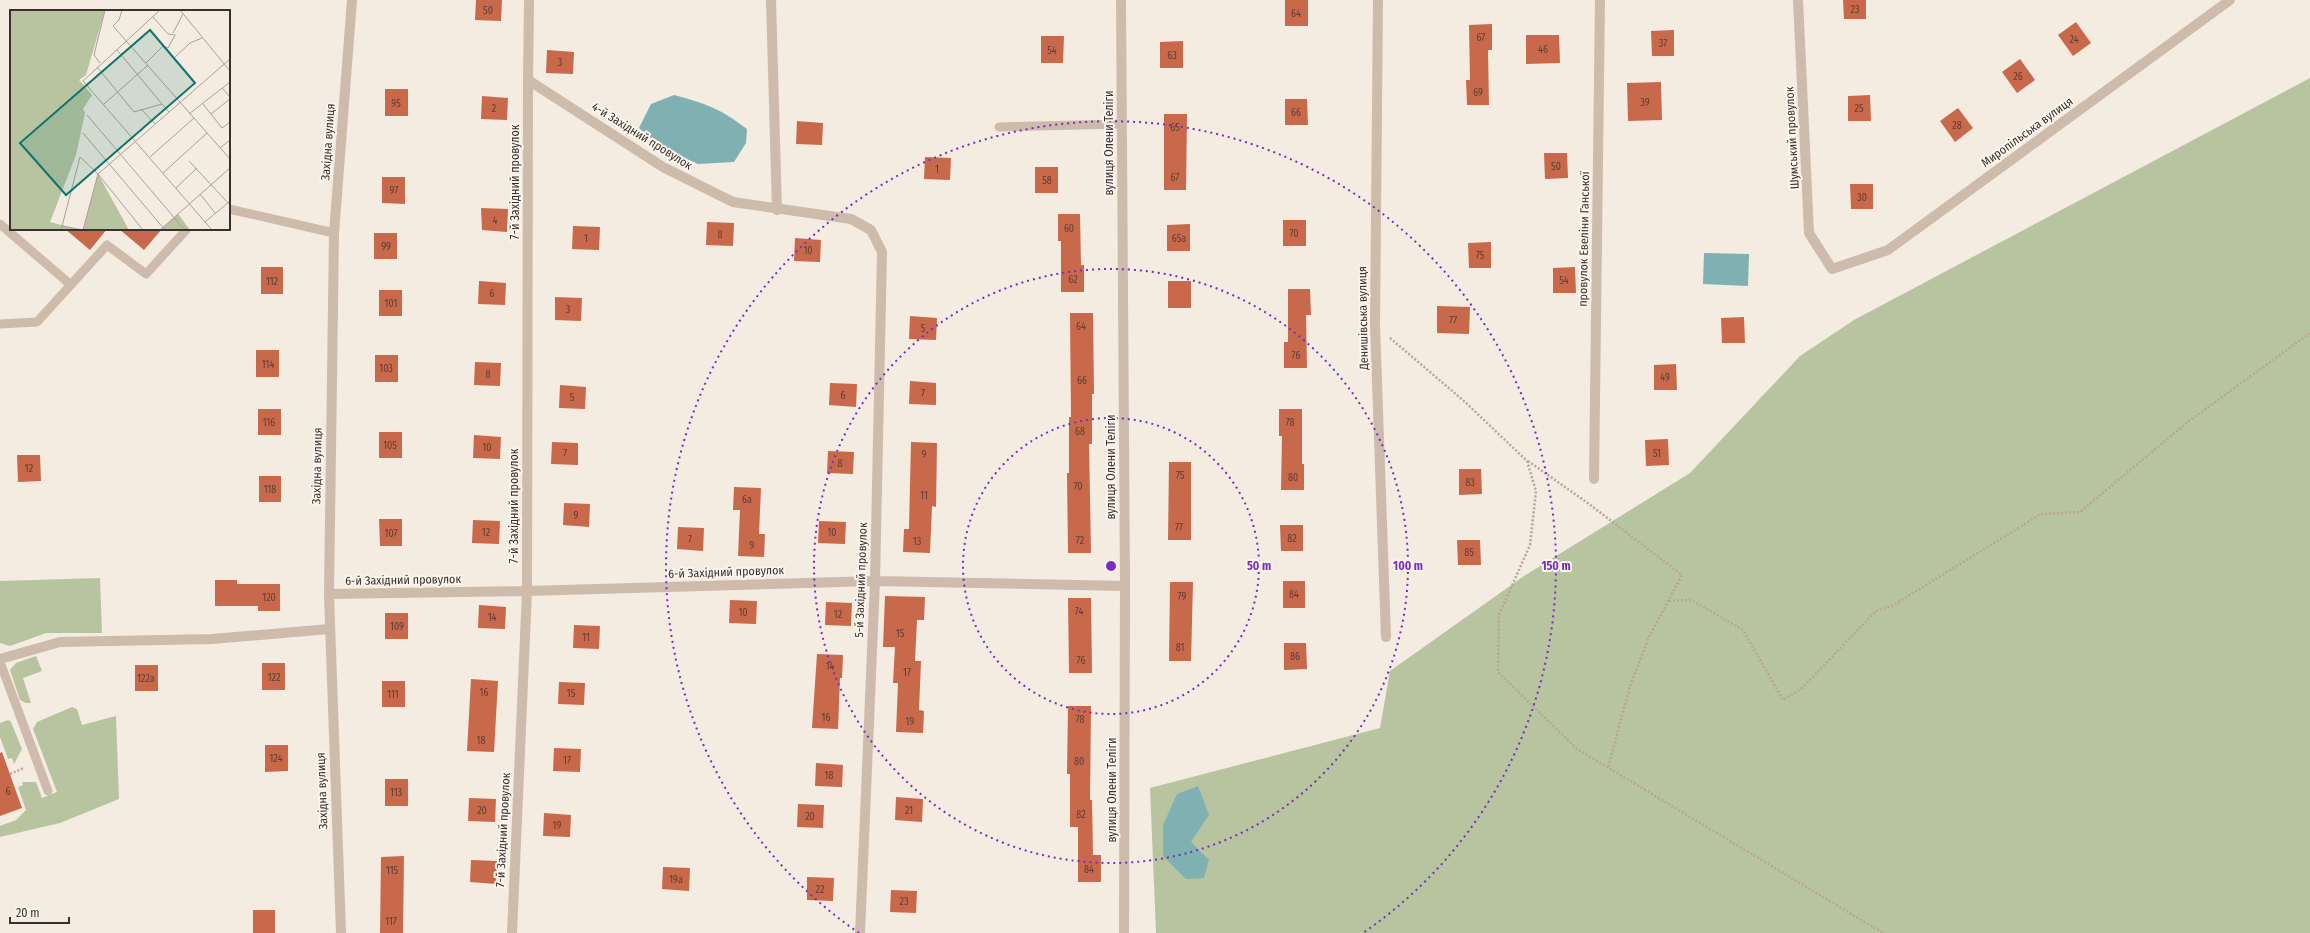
<svg xmlns="http://www.w3.org/2000/svg" width="2310" height="933" font-family="'Fira Sans Condensed',sans-serif">
	<rect width="100%" height="100%" fill="#f4ebe1"/>
	<!-- green -->
	<path fill="#b8c4a0" d="M 2310,78 L 2310,933 L 1156,933 L 1150,788 L 1380,728 L 1390,671 L 1524,576 L 1690,473 L 1800,356 L 1854,320 Z
		M 100,578 L 102,633 L 46,633 L 10,646 L 0,643 L 0,581 Z
		M 36,656 L 42,671 L 23,678 L 31,703 L 26,703 L 20,700 L 10,670 L 16,663 Z
		M 72,707 L 77,709 L 82,725 L 116,716 L 119,799 L 60,823 L 0,837 L 0,826 L 16,820 L 26,810 L 18,787 L 23,785 L 22,782 L 36,782 L 42,798 L 57,792 L 33,729 L 37,722 Z
		M 8,720 L 11,722 L 22,749 L 14,764 L 12,758 L 8,759 L 0,737 L 0,723 Z"/>
	<!-- water -->
	<path fill="#7fb0b2" d="M 674,95 C 705,103 721,109 747,129 L 746,143 L 734,162 L 698,164 L 663,148 L 639,128 L 651,104 Z
		M 1704,253 L 1749,254 L 1748,286 L 1703,284 Z
		M 1198,786 L 1209,815 L 1191,842 L 1209,860 L 1204,878 L 1186,879 L 1163,856 L 1163,825 L 1177,794 Z"/>
	<!-- building -->
	<path fill="#c8694b" d="M 476,0 L 502,0 L 501,21 L 475,20 Z
		M 1285,0 L 1308,0 L 1308,26 L 1285,26 Z
		M 1843,0 L 1866,0 L 1866,19 L 1844,19 Z
		M 2076,22 L 2091,43 L 2073,56 L 2058,35 Z
		M 1492,24 L 1492,50 L 1488,50 L 1489,105 L 1467,105 L 1466,80 L 1470,80 L 1469,25 Z
		M 1674,30 L 1674,56 L 1652,56 L 1651,31 Z
		M 1526,35 L 1559,35 L 1560,63 L 1526,64 Z
		M 1041,36 L 1064,36 L 1063,63 L 1041,63 Z
		M 1183,41 L 1183,68 L 1160,68 L 1160,42 Z
		M 547,50 L 574,52 L 573,74 L 546,73 Z
		M 2020,59 L 2035,80 L 2017,93 L 2002,72 Z
		M 1661,82 L 1662,120 L 1628,121 L 1627,83 Z
		M 385,89 L 408,89 L 408,116 L 385,116 Z
		M 1870,95 L 1871,121 L 1848,121 L 1848,96 Z
		M 482,96 L 508,98 L 507,120 L 481,119 Z
		M 1285,99 L 1307,99 L 1308,125 L 1285,125 Z
		M 1958,108 L 1973,128 L 1955,142 L 1940,121 Z
		M 1164,114 L 1187,114 L 1186,190 L 1164,190 Z
		M 797,121 L 823,123 L 822,145 L 796,144 Z
		M 1544,153 L 1567,153 L 1568,178 L 1545,179 Z
		M 925,157 L 951,158 L 950,180 L 924,179 Z
		M 1035,167 L 1058,167 L 1058,193 L 1035,193 Z
		M 382,177 L 405,177 L 405,204 L 382,203 Z
		M 1850,184 L 1873,184 L 1873,209 L 1851,209 Z
		M 481,208 L 508,209 L 507,232 L 482,230 Z
		M 1058,214 L 1080,214 L 1081,265 L 1084,265 L 1084,292 L 1061,292 L 1061,241 L 1058,241 Z
		M 1283,220 L 1306,220 L 1306,246 L 1283,246 Z
		M 707,222 L 734,223 L 733,246 L 706,245 Z
		M 1190,224 L 1190,251 L 1167,251 L 1167,225 Z
		M 573,226 L 600,227 L 599,250 L 572,249 Z
		M 65,229 L 107,229 L 90,250 Z
		M 119,229 L 162,229 L 144,250 Z
		M 374,233 L 397,233 L 397,259 L 374,259 Z
		M 795,238 L 821,240 L 820,262 L 794,261 Z
		M 1491,242 L 1491,268 L 1469,268 L 1468,243 Z
		M 261,267 L 283,267 L 283,294 L 261,294 Z
		M 1575,267 L 1576,293 L 1553,293 L 1553,268 Z
		M 479,281 L 506,283 L 505,305 L 478,304 Z
		M 1168,281 L 1191,281 L 1191,308 L 1168,308 Z
		M 1288,289 L 1310,289 L 1311,315 L 1306,315 L 1307,368 L 1284,368 L 1284,342 L 1288,342 Z
		M 379,290 L 402,290 L 402,316 L 379,316 Z
		M 555,297 L 582,298 L 581,321 L 555,320 Z
		M 1437,306 L 1470,307 L 1469,334 L 1437,333 Z
		M 1070,313 L 1093,313 L 1094,394 L 1092,394 L 1092,444 L 1089,444 L 1091,553 L 1068,553 L 1067,473 L 1069,473 L 1069,417 L 1071,417 Z
		M 910,316 L 937,318 L 936,340 L 909,339 Z
		M 1744,317 L 1745,343 L 1722,343 L 1721,318 Z
		M 256,350 L 279,350 L 279,377 L 256,377 Z
		M 375,355 L 398,355 L 398,382 L 375,382 Z
		M 475,362 L 501,363 L 500,386 L 474,385 Z
		M 1676,364 L 1677,390 L 1654,390 L 1654,365 Z
		M 910,381 L 936,383 L 936,405 L 909,404 Z
		M 830,383 L 857,384 L 856,407 L 829,405 Z
		M 560,385 L 586,387 L 585,409 L 559,408 Z
		M 258,409 L 281,409 L 281,435 L 258,435 Z
		M 1279,409 L 1302,409 L 1302,464 L 1304,464 L 1304,490 L 1281,490 L 1282,436 L 1279,436 Z
		M 379,432 L 402,432 L 402,458 L 379,458 Z
		M 474,435 L 501,437 L 500,459 L 473,458 Z
		M 1668,439 L 1669,465 L 1646,466 L 1645,440 Z
		M 552,442 L 578,443 L 578,465 L 551,464 Z
		M 911,442 L 937,443 L 936,507 L 932,506 L 930,553 L 903,552 L 904,529 L 909,529 Z
		M 828,451 L 854,452 L 853,474 L 827,473 Z
		M 17,455 L 40,455 L 41,481 L 18,482 Z
		M 1169,462 L 1191,462 L 1191,540 L 1168,540 Z
		M 1459,469 L 1481,469 L 1482,494 L 1459,495 Z
		M 259,476 L 281,476 L 281,502 L 259,502 Z
		M 734,487 L 761,488 L 759,534 L 765,534 L 764,557 L 738,556 L 740,510 L 733,510 Z
		M 564,503 L 590,504 L 589,527 L 563,525 Z
		M 379,519 L 402,519 L 402,546 L 380,546 Z
		M 473,520 L 500,521 L 499,544 L 472,543 Z
		M 819,521 L 846,522 L 845,544 L 818,543 Z
		M 1280,525 L 1303,525 L 1303,551 L 1281,551 Z
		M 678,527 L 704,528 L 703,551 L 677,549 Z
		M 1457,540 L 1480,540 L 1481,565 L 1458,565 Z
		M 215,580 L 237,580 L 237,584 L 280,584 L 280,611 L 258,611 L 258,606 L 215,606 Z
		M 1283,581 L 1305,581 L 1305,608 L 1283,608 Z
		M 1170,582 L 1193,582 L 1191,661 L 1169,661 Z
		M 885,596 L 925,597 L 924,620 L 917,620 L 915,661 L 921,661 L 919,710 L 924,711 L 923,733 L 896,732 L 898,683 L 893,683 L 895,647 L 883,647 Z
		M 1068,598 L 1091,598 L 1092,673 L 1069,673 Z
		M 730,600 L 757,601 L 756,624 L 729,623 Z
		M 826,602 L 852,603 L 851,626 L 825,625 Z
		M 479,605 L 506,607 L 505,629 L 478,628 Z
		M 385,613 L 408,613 L 408,639 L 385,639 Z
		M 574,625 L 600,626 L 599,649 L 573,648 Z
		M 1284,643 L 1306,643 L 1307,669 L 1284,670 Z
		M 817,654 L 843,655 L 842,678 L 840,678 L 838,729 L 812,728 Z
		M 262,663 L 285,663 L 285,690 L 262,690 Z
		M 135,665 L 158,665 L 158,691 L 135,691 Z
		M 471,679 L 498,681 L 494,752 L 467,751 Z
		M 382,681 L 405,681 L 405,707 L 382,707 Z
		M 559,682 L 585,683 L 584,705 L 558,704 Z
		M 1068,706 L 1091,706 L 1090,800 L 1092,800 L 1093,855 L 1101,855 L 1101,882 L 1078,882 L 1078,827 L 1070,827 L 1070,774 L 1067,774 Z
		M 265,745 L 288,745 L 288,771 L 265,772 Z
		M 554,748 L 581,749 L 580,772 L 553,771 Z
		M 2,752 L 22,808 L 0,816 L 0,753 Z
		M 816,763 L 843,765 L 842,787 L 815,786 Z
		M 385,779 L 408,779 L 408,806 L 385,806 Z
		M 896,797 L 923,799 L 922,822 L 895,820 Z
		M 469,798 L 496,799 L 495,822 L 468,821 Z
		M 798,804 L 824,805 L 823,828 L 797,827 Z
		M 544,813 L 571,815 L 570,837 L 543,836 Z
		M 404,856 L 403,933 L 380,933 L 381,857 Z
		M 471,860 L 497,861 L 496,884 L 470,882 Z
		M 663,867 L 690,868 L 689,891 L 662,889 Z
		M 807,877 L 834,878 L 833,901 L 807,900 Z
		M 891,890 L 917,891 L 916,913 L 890,912 Z
		M 253,910 L 275,910 L 275,933 L 253,933 Z"/>
	<g fill="none" stroke-linecap="round" stroke-linejoin="round">
		<!-- path -->
		<path stroke="#b9a596" stroke-width="2.5" stroke-dasharray="2 2" stroke-linecap="butt" d="M 1390,338 L 1464,401 L 1527,461 L 1536,491 L 1530,545 L 1499,615 L 1498,672 L 1577,749 L 1883,933
			M 1528,461 L 1589,504 L 1682,575 L 1649,637 L 1630,686 L 1608,768
			M 1669,601 L 1691,600 L 1743,630 L 1783,700 L 1801,689 L 1876,611 L 1892,606 L 2041,514 L 2080,512 L 2189,421 L 2310,333
			M 10,774 L 24,768"/>
		<!-- service -->
		<path stroke="#cdbbac" stroke-width="9" d="M 999,127 L 1122,124
			M 229,209 L 334,233
			M 0,224 L 71,285
			M 0,324 L 37,322 L 107,245 L 146,274 L 187,229
			M 0,662 L 48,791"/>
		<!-- minor -->
		<path stroke="#cdbbac" stroke-width="10" d="M 529,0 L 528,80 L 663,167 L 733,202 L 851,219 L 871,230 L 882,252 L 875,581 L 860,933
			M 771,0 L 777,210
			M 1121,0 L 1125,586 L 1124,933
			M 1378,0 L 1375,325 L 1386,637
			M 1798,0 L 1809,233 L 1832,269 L 1888,250 L 2230,0
			M 1594,479 L 1600,0
			M 329,594 L 527,591 L 875,581 L 1125,586
			M 0,659 L 60,642 L 212,639 L 329,629
			M 341,933 L 329,594 L 334,233 L 352,0
			M 512,933 L 527,591 L 528,80"/>
	</g>
	<!-- distance rings -->
	<g fill="none" stroke="#7b2cbf" stroke-width="2" stroke-dasharray="2 4">
		<circle cx="1111" cy="566" r="148"/>
		<circle cx="1111" cy="566" r="297"/>
		<path d="M859 933A445 445 0 1 1 1363 933"/>
	</g>
	<g text-anchor="middle" stroke-width="4" stroke-linejoin="round" paint-order="stroke">
		<!-- number labels -->
		<g font-size="10" fill="#5e3e33">
			<text x="1855" y="13">23</text>
			<text x="488" y="14">50</text>
			<text x="1296" y="17">64</text>
			<text x="1481" y="41">67</text>
			<text x="2074" y="43">24</text>
			<text x="1663" y="47">37</text>
			<text x="1543" y="53">46</text>
			<text x="1052" y="54">54</text>
			<text x="1172" y="59">63</text>
			<text x="560" y="66">3</text>
			<text x="2018" y="80">26</text>
			<text x="1478" y="96">69</text>
			<text x="1645" y="106">39</text>
			<text x="396" y="107">95</text>
			<text x="494" y="112">2</text>
			<text x="1859" y="112">25</text>
			<text x="1296" y="116">66</text>
			<text x="1957" y="129">28</text>
			<text x="1175" y="131">65</text>
			<text x="1556" y="170">50</text>
			<text x="937" y="173">1</text>
			<text x="1175" y="181">67</text>
			<text x="1047" y="184">58</text>
			<text x="394" y="194">97</text>
			<text x="1862" y="201">30</text>
			<text x="495" y="224">4</text>
			<text x="1069" y="232">60</text>
			<text x="1294" y="237">70</text>
			<text x="720" y="238">8</text>
			<text x="586" y="242">1</text>
			<text x="1179" y="242">65а</text>
			<text x="386" y="250">99</text>
			<text x="808" y="254">10</text>
			<text x="1480" y="259">75</text>
			<text x="1073" y="283">62</text>
			<text x="1564" y="284">54</text>
			<text x="272" y="285">112</text>
			<text x="492" y="297">6</text>
			<text x="391" y="307">101</text>
			<text x="568" y="313">3</text>
			<text x="1453" y="324">77</text>
			<text x="1081" y="330">64</text>
			<text x="923" y="332">5</text>
			<text x="1296" y="359">76</text>
			<text x="268" y="368">114</text>
			<text x="386" y="372">103</text>
			<text x="488" y="378">8</text>
			<text x="1665" y="381">49</text>
			<text x="1082" y="384">66</text>
			<text x="923" y="397">7</text>
			<text x="843" y="399">6</text>
			<text x="572" y="401">5</text>
			<text x="269" y="426">116</text>
			<text x="1290" y="426">78</text>
			<text x="1080" y="435">68</text>
			<text x="390" y="449">105</text>
			<text x="487" y="451">10</text>
			<text x="565" y="457">7</text>
			<text x="1657" y="457">51</text>
			<text x="924" y="458">9</text>
			<text x="840" y="467">8</text>
			<text x="29" y="472">12</text>
			<text x="1180" y="479">75</text>
			<text x="1293" y="481">80</text>
			<text x="1470" y="486">83</text>
			<text x="1078" y="490">70</text>
			<text x="270" y="493">118</text>
			<text x="924" y="499">11</text>
			<text x="747" y="503">6а</text>
			<text x="576" y="519">9</text>
			<text x="1179" y="531">77</text>
			<text x="486" y="536">12</text>
			<text x="832" y="536">10</text>
			<text x="391" y="537">107</text>
			<text x="1292" y="542">82</text>
			<text x="690" y="543">7</text>
			<text x="1080" y="544">72</text>
			<text x="917" y="545">13</text>
			<text x="752" y="549">9</text>
			<text x="1469" y="556">85</text>
			<text x="1294" y="598">84</text>
			<text x="1182" y="600">79</text>
			<text x="269" y="601">120</text>
			<text x="1079" y="615">74</text>
			<text x="743" y="616">10</text>
			<text x="838" y="618">12</text>
			<text x="492" y="621">14</text>
			<text x="397" y="630">109</text>
			<text x="900" y="637">15</text>
			<text x="586" y="641">11</text>
			<text x="1180" y="651">81</text>
			<text x="1295" y="660">86</text>
			<text x="1081" y="664">76</text>
			<text x="830" y="670">14</text>
			<text x="907" y="676">17</text>
			<text x="274" y="681">122</text>
			<text x="146" y="682">122а</text>
			<text x="484" y="696">16</text>
			<text x="571" y="697">15</text>
			<text x="393" y="698">111</text>
			<text x="826" y="721">16</text>
			<text x="1080" y="723">78</text>
			<text x="910" y="725">19</text>
			<text x="481" y="744">18</text>
			<text x="276" y="762">124</text>
			<text x="567" y="764">17</text>
			<text x="1079" y="765">80</text>
			<text x="829" y="779">18</text>
			<text x="8" y="795">6</text>
			<text x="396" y="796">113</text>
			<text x="482" y="814">20</text>
			<text x="909" y="814">21</text>
			<text x="1081" y="818">82</text>
			<text x="810" y="820">20</text>
			<text x="557" y="829">19</text>
			<text x="1089" y="873">84</text>
			<text x="392" y="874">115</text>
			<text x="676" y="883">19а</text>
			<text x="820" y="893">22</text>
			<text x="904" y="905">23</text>
			<text x="391" y="925">117</text>
		</g>
		<!-- street labels -->
		<g font-size="12" fill="#3b302b" stroke="#fbf5ee">
			<text transform="translate(2027 132) rotate(-36)" y="4">Миропільська вулиця</text>
			<text transform="translate(642 136) rotate(32)" y="4">4-й Західний провулок</text>
			<text transform="translate(1792 138) rotate(-93)" y="4">Шумський провулок</text>
			<text transform="translate(328 142) rotate(-86)" y="4">Західна вулиця</text>
			<text transform="translate(1109 143) rotate(-90)" y="4">вулиця Олени Теліги</text>
			<text transform="translate(515 182) rotate(-90)" y="4">7-й Західний провулок</text>
			<text transform="translate(1584 239) rotate(-89)" y="4">провулок Евеліни Ганської</text>
			<text transform="translate(1363 318) rotate(-91)" y="4">Денишівська вулиця</text>
			<text transform="translate(317 466) rotate(-89)" y="4">Західна вулиця</text>
			<text transform="translate(1111 467) rotate(-90)" y="4">вулиця Олени Теліги</text>
			<text transform="translate(514 506) rotate(-90)" y="4">7-й Західний провулок</text>
			<text transform="translate(726 572) rotate(-2)" y="4">6-й Західний провулок</text>
			<text transform="translate(403 580) rotate(-1)" y="4">6-й Західний провулок</text>
			<text transform="translate(861 580) rotate(-88)" y="4">5-й Західний провулок</text>
			<text transform="translate(1112 790) rotate(-90)" y="4">вулиця Олени Теліги</text>
			<text transform="translate(322 791) rotate(-92)" y="4">Західна вулиця</text>
			<text transform="translate(503 830) rotate(-87)" y="4">7-й Західний провулок</text>
		</g>
	</g>
	<!-- overview -->
	<g transform="translate(10 10)">
		<rect width="220" height="220" fill="#f4ebe1"/>
		<path d="M 0,0 L 95,0 L 76,65 L 69,70 L 82,85 L 73,99 L 75,103 L 66,145 L 40,212 L 71,220 L 0,220 ZM 88,164 L 119,220 L 73,220 ZM 168,204 L 180,220 L 150,220 Z" fill="#b8c4a0"/>
		<path fill="none" stroke="#aaa098" stroke-width="1" d="M 112,0 L 109,10 L 103,16 L 220,149M 150,0 L 73,71 L 202,220M 170,0 L 220,61M 163,23 L 173,4M 107,40 L 152,94M 165,47 L 180,33 L 192,28M 90,53 L 84,45 L 95,0M 136,53 L 153,36 L 158,38 L 165,25 L 158,24 L 143,7M 87,57 L 124,102 L 152,94 L 159,102M 212,78 L 220,87M 94,94 L 138,55M 193,94 L 212,118 L 220,112M 131,99 L 145,114M 179,104 L 220,72M 201,104 L 220,89M 77,105 L 173,218 L 180,220M 73,123 L 155,220M 210,138 L 220,130M 140,147 L 184,108M 179,151 L 220,195M 153,163 L 197,123M 166,178 L 187,158M 190,184 L 206,204M 195,212 L 220,191M 52,216 L 73,220M 51,220 L 70,147 L 88,164 L 133,220M 73,220 L 88,164 L 220,49M 150,220 L 220,158"/>
		<path fill="#0f766e" fill-opacity="0.15" stroke="#0f766e" stroke-width="2" d="M 140,20 L 185,73 L 56,185 L 10,133 Z"/>
		<rect width="220" height="220" fill="none" stroke="#3b302b" stroke-width="2"/>
	</g>
	<circle cx="1111" cy="566" r="6" fill="#7b2cbf" stroke="#fbf5ee" stroke-width="2"/>
	<g font-size="12" text-anchor="middle" font-weight="bold" fill="#7b2cbf" stroke="#fbf5ee" stroke-width="4" stroke-linejoin="round" paint-order="stroke">
		<text x="1259" y="570">50 m</text>
		<text x="1408" y="570">100 m</text>
		<text x="1556" y="570">150 m</text>
	</g>
	<!-- scale -->
	<path d="M10 917v6h59v-6" fill="none" stroke="#3b302b" stroke-width="2"/>
	<text x="16" y="917" font-size="12" fill="#3b302b" stroke="#fbf5ee" stroke-width="3" paint-order="stroke">20 m</text>
</svg>
